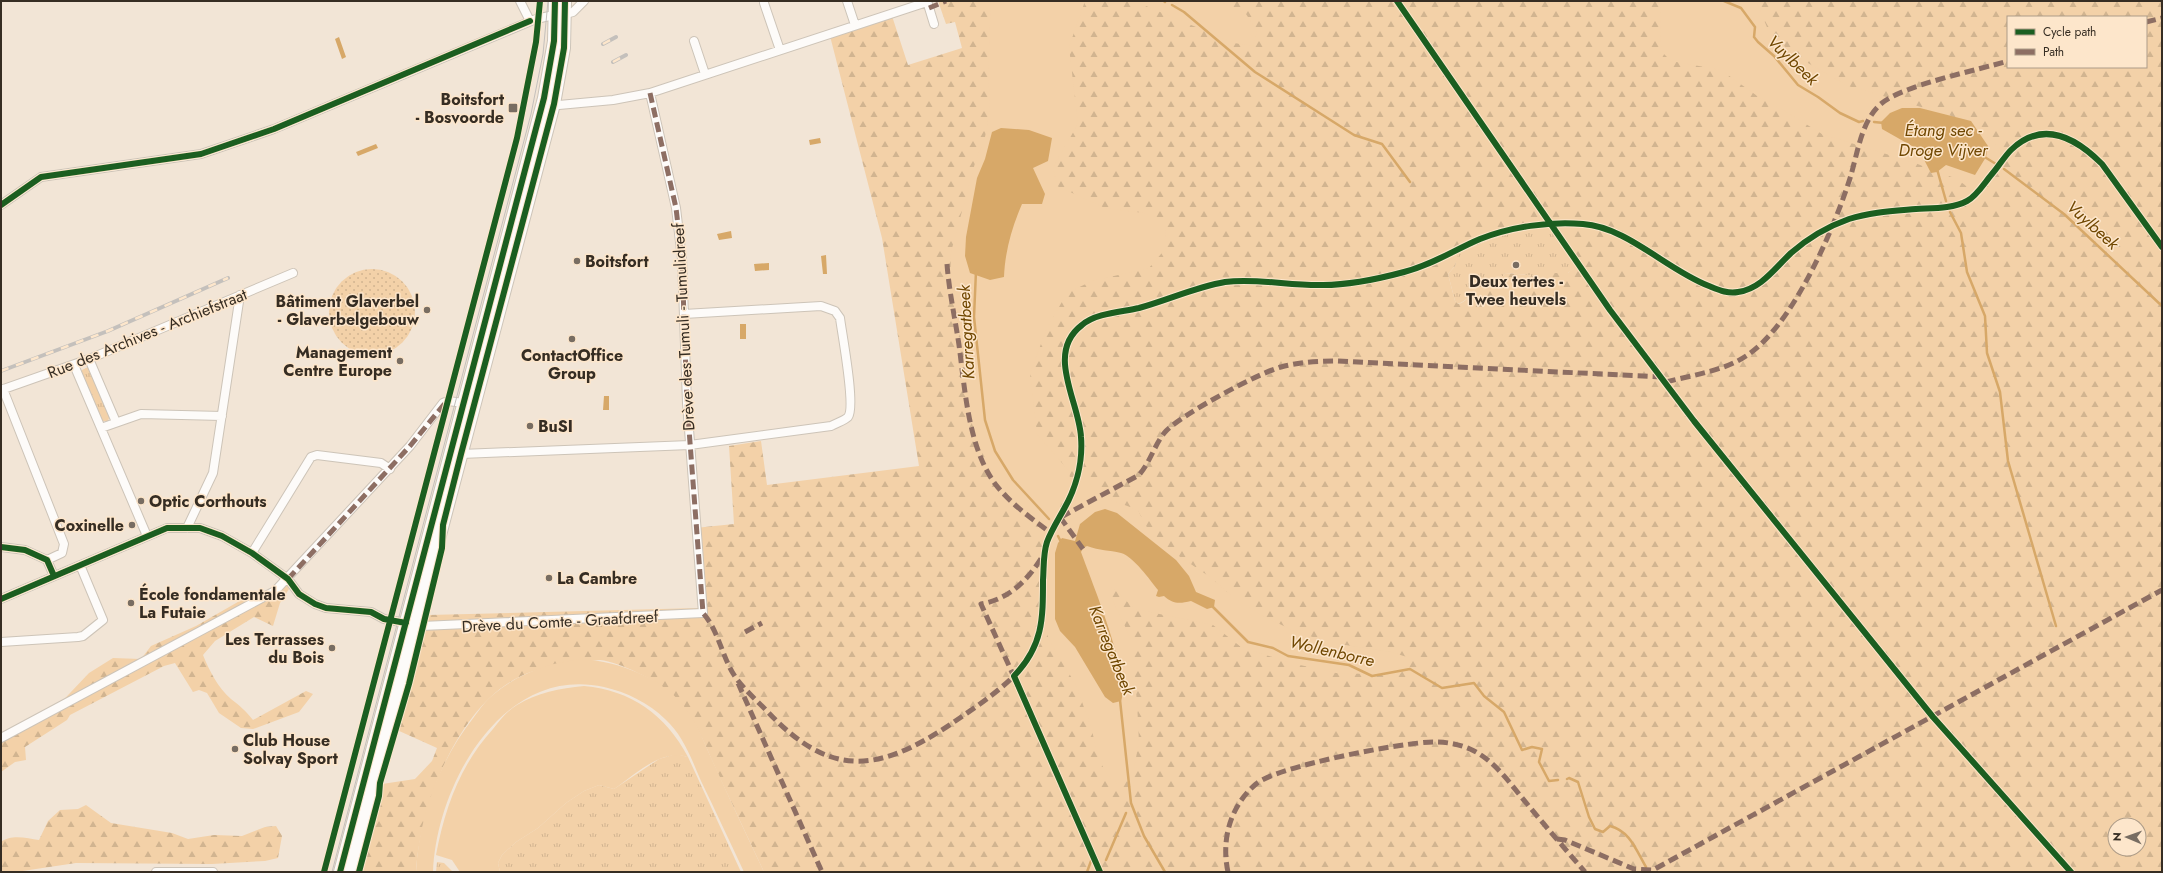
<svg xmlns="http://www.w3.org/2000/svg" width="2163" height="873" font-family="Jost,sans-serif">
	<defs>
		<pattern id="grass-tufts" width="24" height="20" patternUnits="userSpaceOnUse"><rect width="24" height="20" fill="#f3d1a8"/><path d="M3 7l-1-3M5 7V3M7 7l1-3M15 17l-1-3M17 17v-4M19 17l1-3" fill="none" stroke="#d1b490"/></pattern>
		<pattern id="forest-firs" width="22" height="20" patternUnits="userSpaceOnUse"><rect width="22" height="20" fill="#f3d1a8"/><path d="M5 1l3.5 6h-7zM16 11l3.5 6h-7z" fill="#d1b490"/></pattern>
		<pattern id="garden-dots" width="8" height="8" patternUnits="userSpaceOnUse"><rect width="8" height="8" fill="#f3d1a8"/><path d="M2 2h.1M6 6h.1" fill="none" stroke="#d1b490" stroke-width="1.8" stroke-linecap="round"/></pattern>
	</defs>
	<rect width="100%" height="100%" fill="#f2e5d6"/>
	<!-- grass -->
	<path fill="url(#grass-tufts)" d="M 1549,227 L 1577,266 L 1568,273 L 1556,273 L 1538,278 L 1528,275 L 1505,273 L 1503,276 C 1473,278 1473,301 1457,304 L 1455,301 L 1448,274 L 1455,266 L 1457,254 C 1487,239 1516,230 1549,227 Z
		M 88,367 L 110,415 L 108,421 L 101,421 L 81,372 L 82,370 Z
		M 676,754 L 688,757 L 741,872 L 500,872 L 498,863 L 502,855 L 516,842 L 538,828 L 566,803 L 584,791 L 599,785 L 614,789 L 659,759 Z
		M 437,862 L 444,863 L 453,872 L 436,872 Z"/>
	<!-- forest -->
	<path fill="url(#forest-firs)" fill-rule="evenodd" d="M 938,1 L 2162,1 L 2162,872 L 764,872 C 749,840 734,808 719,776 C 706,747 695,715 670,693 C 655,680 620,662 600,660 C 590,660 579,664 570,665 C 558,667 545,667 534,671 C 462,693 420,803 416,872 L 357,872 L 382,784 L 415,779 L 432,761 L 437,748 L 397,730 L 428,615 L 699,608 L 695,528 L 734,524 L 729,446 L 761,441 L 767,485 L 919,466 L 882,238 L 830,36 L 892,16 L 908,65 L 962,48 L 955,22 L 946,24 ZM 2008,17 L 2146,17 L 2146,67 L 2008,67 ZM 1548,227 L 1577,265 L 1568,273 L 1552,273 L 1538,278 L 1528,275 L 1505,273 L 1503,276 C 1473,278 1473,301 1458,304 L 1455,301 L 1448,274 L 1455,266 L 1458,254 C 1487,239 1516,230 1548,227 ZM 2115,825 L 2139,825 L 2139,849 L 2115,849 Z
		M 287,585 L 289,589 L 280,603 L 273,626 L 254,617 L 215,641 L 203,655 C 209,670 218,688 231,699 C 240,706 245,710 253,720 L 306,691 L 313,694 L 299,712 L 253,729 L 241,728 L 219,713 L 207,693 L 199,690 L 193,692 L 175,663 L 164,666 L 70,715 L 67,720 L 25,747 L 26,760 L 15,762 L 1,772 L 1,740 L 51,713 L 89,673 L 113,658 L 141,659 L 151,646 L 196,626 L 250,595 Z
		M 86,805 L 111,823 L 172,833 L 188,839 L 214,835 L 242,836 L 265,827 L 276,826 L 282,836 L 278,858 L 265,861 L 212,864 L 76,863 L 16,872 L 1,872 L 1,842 C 11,834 27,838 39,840 L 48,821 L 60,810 L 78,809 Z"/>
	<!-- park -->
	<path fill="#f3d1a8" d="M 991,1 L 1085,1 L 1069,47 L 1078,124 L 1053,167 L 1057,186 L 1105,208 L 1144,213 L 1164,219 L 1167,247 L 1149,268 L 1092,281 L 1067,293 L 1047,328 L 1030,373 L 1037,434 L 1069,471 L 1071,485 L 1049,529 L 1020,506 L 1000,486 L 983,454 L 971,421 L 964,367 L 964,354 L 950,286 L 951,252 L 975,163 L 985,137 L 990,109 L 988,69 Z
		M 1134,1 L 1218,1 L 1246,14 L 1257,31 L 1253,46 L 1234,43 Z
		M 1658,1 L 1756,1 L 1769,32 L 1794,55 L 1848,86 L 1949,115 L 1977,128 L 2006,154 L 1974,192 L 1957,179 L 1915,163 L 1822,134 L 1772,103 L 1760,98 L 1721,70 L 1671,61 L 1664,54 L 1660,44 L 1661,5 Z
		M 1082,478 L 1106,498 L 1138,510 L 1145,525 L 1170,550 L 1210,577 L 1235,599 L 1259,614 L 1298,633 L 1339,644 L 1391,652 L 1407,657 L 1409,664 L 1399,675 L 1336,673 L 1291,663 L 1241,647 L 1213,625 L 1135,609 L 1112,587 L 1110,595 L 1131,639 L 1137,702 L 1139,742 L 1134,768 L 1127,781 L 1119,785 L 1107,775 L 1099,759 L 1091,727 L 1076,685 L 1049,640 L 1046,630 L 1046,572 L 1050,541 Z
		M 583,659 C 619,662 660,677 683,705 C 697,722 705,745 714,764 C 730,800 747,836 764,872 L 744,872 C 730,842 716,812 701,781 C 692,760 683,735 665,719 C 649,703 626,692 604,687 C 502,664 436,786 433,872 L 416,872 C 419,816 439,761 474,717 C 480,709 486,700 494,694 C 519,673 551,662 583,659 Z
		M 584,686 C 631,690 666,715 688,757 C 661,748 635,775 614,789 L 599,785 L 584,791 L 566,803 L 538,828 L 516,842 L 502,855 L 498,863 L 500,872 L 460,872 L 452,860 L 436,855 C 445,808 460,765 493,729 C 500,720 507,711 517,705 C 537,693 560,688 584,686 Z"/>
	<!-- garden -->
	<path fill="url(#garden-dots)" d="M329 312a43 43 0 1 1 86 0a43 43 0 1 1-86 0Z"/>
	<!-- water -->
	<path fill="#d7a868" d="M 339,37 L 346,57 L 342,59 L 335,39 Z
		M 1902,108 L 1920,108 L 1971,121 L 1988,146 L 1986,157 L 1975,175 L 1946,165 L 1937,172 L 1931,173 L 1919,150 L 1882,129 L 1881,122 L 1890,113 Z
		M 1001,128 L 1029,130 L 1052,138 L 1048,161 L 1033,168 L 1045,194 L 1042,204 L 1022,204 C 1012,227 1005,251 1004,277 L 990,280 L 970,273 L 965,256 L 966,237 L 977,178 L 985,159 L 992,132 Z
		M 820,138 L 821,143 L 810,145 L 809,140 Z
		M 376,144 L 378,148 L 358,156 L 356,152 Z
		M 731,231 L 732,238 L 719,240 L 717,234 Z
		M 826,255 L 827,274 L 823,274 L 821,256 Z
		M 769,263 L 769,270 L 755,271 L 754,264 Z
		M 740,324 L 746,324 L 746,339 L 740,339 Z
		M 604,396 L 609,396 L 609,410 L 603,410 Z
		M 1105,509 L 1117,513 L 1176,560 L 1189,576 L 1196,592 L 1215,600 L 1214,607 L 1207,609 L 1191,601 C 1179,604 1173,604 1164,596 L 1159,597 L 1156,596 L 1158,590 C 1150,580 1133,556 1121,553 C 1109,550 1100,551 1087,546 L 1083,548 L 1081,552 C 1091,580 1131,676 1121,701 L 1113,703 L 1105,697 L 1075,647 L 1060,631 L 1055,619 L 1055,553 L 1058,543 L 1062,538 L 1075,541 L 1080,524 L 1095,512 Z"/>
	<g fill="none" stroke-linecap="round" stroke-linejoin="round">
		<!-- stream -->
		<path stroke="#d7a868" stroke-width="2.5" d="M 1164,1 L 1165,2
			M 1724,1 L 1741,8 L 1755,27 L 1754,37 L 1758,42 L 1774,56 L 1798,85 L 1818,97 L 1840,113 L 1859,122 L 1863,121
			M 1172,5 L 1184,12 L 1255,72 L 1354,135 L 1382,144 L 1410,182
			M 1874,122 L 1884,123
			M 1983,156 L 1996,164
			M 1937,169 L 1946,201
			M 2004,169 L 2064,214 L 2162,306
			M 1950,212 L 1961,233 L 1967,272 L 1985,316 L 1987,353 L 2000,392 L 2008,461 L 2056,626
			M 976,271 L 974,317 L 985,420 L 995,451 L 1013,480 L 1049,519
			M 1058,536 L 1060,540 L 1063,541
			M 1211,605 L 1248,642 L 1273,648 L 1288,656 L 1349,665 L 1372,676 L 1410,669 L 1442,688 L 1474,683 L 1484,696 L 1504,712 L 1522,750 L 1532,747 L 1542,749 L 1539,762 L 1549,781 L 1558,780
			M 1120,700 L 1131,803 L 1144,836 L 1165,872
			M 1567,779 L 1569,778 L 1578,782 L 1589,817 L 1595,829 L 1603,832 L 1610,826 C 1630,831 1636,850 1646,867
			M 1106,860 L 1126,813
			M 1087,872 L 1091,861"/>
		<defs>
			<path id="street" d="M 520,1 L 530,21
				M 847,1 L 855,25
				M 927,1 L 934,24
				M 764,3 L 780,50
				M 565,14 L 573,12 L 584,1
				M 694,41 L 705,74
				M 554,104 L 559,105 L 613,100 L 650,93 L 927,2
				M 1,205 L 41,177 L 201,154 L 274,129 L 536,19 L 554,15
				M 89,359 L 116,422
				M 74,365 L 147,536
				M 3,389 L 64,544 L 62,553 L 47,560
				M 1,390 L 89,359 L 293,273
				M 101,428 L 141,414 L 222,416
				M 461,454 L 690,445 L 831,426 C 836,423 844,421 848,417 C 856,407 842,334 840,318 L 835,311 L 821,306 L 684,314
				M 187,528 L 213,473 L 240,295
				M 1,547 L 25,550 L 47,560 L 54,576
				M 252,553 L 311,457 L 317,455 L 381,463 L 390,469
				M 1,599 L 167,528 L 200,528 L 222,536 L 252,553 L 288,579 L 299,594 L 315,604 L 326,608 L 371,612 L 384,619 L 422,626 L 703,613 L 687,403 L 682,259 L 676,208 L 650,93
				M 1,642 L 78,637 L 83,636 L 103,620 L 80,565
				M 1,738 L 275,591 L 410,446 L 443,403 L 448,401 L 464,403
				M 156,872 L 213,872"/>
			<path id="primary" d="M 340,872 L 544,98 L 554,41 L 555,1
				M 351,872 L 554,104 L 564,48 L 565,1"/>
		</defs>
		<!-- street casing -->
		<use href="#street" stroke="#cdc4b8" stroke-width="10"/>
		<!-- primary casing -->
		<use href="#primary" stroke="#cdc4b8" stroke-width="14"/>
		<!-- street -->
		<use href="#street" stroke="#fdfbf9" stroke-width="8"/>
		<!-- primary -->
		<use href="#primary" stroke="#fdfbf9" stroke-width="12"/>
		<!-- tram -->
		<path stroke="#c4c0bc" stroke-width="1" d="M 332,872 L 531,114 L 543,54 L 548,1"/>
		<defs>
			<path id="rail" d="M 603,44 L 616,37
				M 613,62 L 626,55
				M 1,371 L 108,331 L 228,278"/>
		</defs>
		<!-- rail casing -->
		<use href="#rail" stroke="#c4c0bc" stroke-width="4"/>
		<!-- rail -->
		<use href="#rail" stroke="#fde6cb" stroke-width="2.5" stroke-dasharray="8" stroke-linecap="butt"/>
		<!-- quiet -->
		<path stroke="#8d6e63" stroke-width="5" stroke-dasharray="10 5" stroke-linecap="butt" d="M 929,8 L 946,1
			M 2146,22 L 2162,18
			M 650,93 L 676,208 L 682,259 L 687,403 L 703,613 C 719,631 722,658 736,678 C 744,689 755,699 765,709 C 829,778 876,774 951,724 C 973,709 997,693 1016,674
			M 947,264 C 949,291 955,318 959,345 C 965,389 968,448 996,485 C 1011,504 1032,519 1051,533
			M 1666,382 C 1692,375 1724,371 1746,356 C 1793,326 1835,227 1851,175 C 1858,151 1862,119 1882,103 C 1904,85 1978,70 2008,61
			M 1060,517 L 1083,549
			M 1061,517 L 1139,475 C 1151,461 1155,443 1166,431 C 1181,415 1258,373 1281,367 C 1299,362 1319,361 1338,361 L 1661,377
			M 288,579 L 410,446 L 446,402
			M 745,632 L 762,623
			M 1015,679 L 981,604 C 1009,599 1027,581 1042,557
			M 738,683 L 822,872
			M 1557,839 L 1565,840 L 1634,869 L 1653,870 L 2162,590
			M 1228,872 C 1221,840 1230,806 1256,784 C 1277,766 1404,742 1434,742 C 1447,742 1458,744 1470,749 C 1495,760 1511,785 1528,805 C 1547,828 1566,850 1585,872"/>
		<defs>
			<path id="cycleway" d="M 1397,1 L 1610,310 L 1694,421 L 1933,717 L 2071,872
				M 1,205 L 41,177 L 201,154 L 274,129 L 530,21
				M 1,547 L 25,550 L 47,560 L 54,576
				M 1,599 L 167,528 L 200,528 L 222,536 L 252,553 L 288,579 L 299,594 L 315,604 L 326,608 L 371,612 L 384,619 L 406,623
				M 324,872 L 517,138 L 536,42 L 540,1
				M 340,872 L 544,98 L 554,41 L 555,1
				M 359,872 L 379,796 L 380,783 L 409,684 L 442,548 L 443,525 L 461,454 L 554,104 L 564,48 L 565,1
				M 1100,872 L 1014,676 C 1043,646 1043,619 1043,580 C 1044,567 1043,554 1047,542 C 1051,531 1058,520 1064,509 C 1076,488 1083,462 1081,437 C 1079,401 1045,353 1082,325 C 1096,313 1122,312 1139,308 C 1168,300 1196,287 1225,282 C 1258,278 1290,286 1323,285 C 1349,285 1378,279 1404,272 C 1432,265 1454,250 1480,239 C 1511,227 1549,221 1583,224 C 1627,227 1667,270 1709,286 C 1719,290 1728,294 1738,292 C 1761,289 1775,268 1791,253 C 1807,239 1829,226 1849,219 C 1871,212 1893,211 1916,209 C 1932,208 1952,209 1967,201 C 1977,196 1985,182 1992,174 C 1999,166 2004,157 2011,150 C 2043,119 2076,138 2102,164 L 2162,247"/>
		</defs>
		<!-- cycleway casing -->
		<use href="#cycleway" stroke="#fde6cb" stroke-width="8"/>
		<!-- cycleway -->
		<use href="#cycleway" stroke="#1b5e20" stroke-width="6"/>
	</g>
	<!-- markers -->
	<g fill="#786d62" stroke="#fde6cb" stroke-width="1.5">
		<rect x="508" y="103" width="10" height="10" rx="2"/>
		<circle cx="577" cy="261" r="4"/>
		<circle cx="1516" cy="265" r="4"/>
		<circle cx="427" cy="310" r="4"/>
		<circle cx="572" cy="339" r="4"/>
		<circle cx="400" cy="361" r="4"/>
		<circle cx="530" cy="426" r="4"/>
		<circle cx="141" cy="501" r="4"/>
		<circle cx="132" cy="525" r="4"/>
		<circle cx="549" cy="578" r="4"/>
		<circle cx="131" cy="603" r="4"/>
		<circle cx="332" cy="648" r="4"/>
		<circle cx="235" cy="749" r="4"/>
	</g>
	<g text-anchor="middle" stroke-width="3" stroke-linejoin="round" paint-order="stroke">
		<!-- poi labels -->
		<g font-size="16" font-weight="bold" fill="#362d23" stroke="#fde6cb" text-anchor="start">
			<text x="504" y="105" text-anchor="end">Boitsfort<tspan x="504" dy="18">- Bosvoorde</tspan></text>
			<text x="585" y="267">Boitsfort</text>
			<text x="1516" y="287" text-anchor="middle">Deux tertes -<tspan x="1516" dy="18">Twee heuvels</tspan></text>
			<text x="419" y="307" text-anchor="end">Bâtiment Glaverbel<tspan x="419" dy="18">- Glaverbelgebouw</tspan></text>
			<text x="392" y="358" text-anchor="end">Management<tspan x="392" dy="18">Centre Europe</tspan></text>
			<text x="572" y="361" text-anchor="middle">ContactOffice<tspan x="572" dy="18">Group</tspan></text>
			<text x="538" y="432">BuSI</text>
			<text x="149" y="507">Optic Corthouts</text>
			<text x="124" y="531" text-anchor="end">Coxinelle</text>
			<text x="557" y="584">La Cambre</text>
			<text x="139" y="600">École fondamentale<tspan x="139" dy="18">La Futaie</tspan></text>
			<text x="324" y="645" text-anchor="end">Les Terrasses<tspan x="324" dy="18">du Bois</tspan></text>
			<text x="243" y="746">Club House<tspan x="243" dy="18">Solvay Sport</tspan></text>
		</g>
		<!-- street labels -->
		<g font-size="16" fill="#362d23" stroke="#fde6cb">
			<text transform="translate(683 327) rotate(-93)" y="6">Drève des Tumuli - Tumulidreef</text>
			<text transform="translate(147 333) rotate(-22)" y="6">Rue des Archives - Archiefstraat</text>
			<text transform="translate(560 621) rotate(-3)" y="6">Drève du Comte - Graafdreef</text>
		</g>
		<!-- water labels -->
		<g font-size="17" font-style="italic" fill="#704701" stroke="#fde6cb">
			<text transform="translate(1793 60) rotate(44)" y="6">Vuylbeek</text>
			<text x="1943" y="136">Étang sec -<tspan x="1943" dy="20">Droge Vijver</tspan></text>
			<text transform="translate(2093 225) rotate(42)" y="6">Vuylbeek</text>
			<text transform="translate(966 332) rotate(-93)" y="6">Karregatbeek</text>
			<text transform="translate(1112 650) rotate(68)" y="6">Karregatbeek</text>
			<text transform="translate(1332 651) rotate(13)" y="6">Wollenborre</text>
		</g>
	</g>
	<!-- border -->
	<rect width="2163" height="873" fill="none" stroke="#362d23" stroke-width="4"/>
	<!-- legend -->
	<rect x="2007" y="16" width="140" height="52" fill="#fde6cb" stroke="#ad9c88"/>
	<rect x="2015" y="29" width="20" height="6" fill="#1b5e20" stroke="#ad9c88"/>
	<text x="2043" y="36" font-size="12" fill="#362d23">Cycle path</text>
	<rect x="2015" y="49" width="20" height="6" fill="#8d6e63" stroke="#ad9c88"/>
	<text x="2043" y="56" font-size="12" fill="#362d23">Path</text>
	<!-- north arrow -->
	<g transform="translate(2127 837) rotate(272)"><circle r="19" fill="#fde6cb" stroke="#ad9c88"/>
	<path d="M0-3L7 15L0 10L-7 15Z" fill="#786d62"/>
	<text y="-6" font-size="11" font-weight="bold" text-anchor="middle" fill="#362d23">N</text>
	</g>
</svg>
